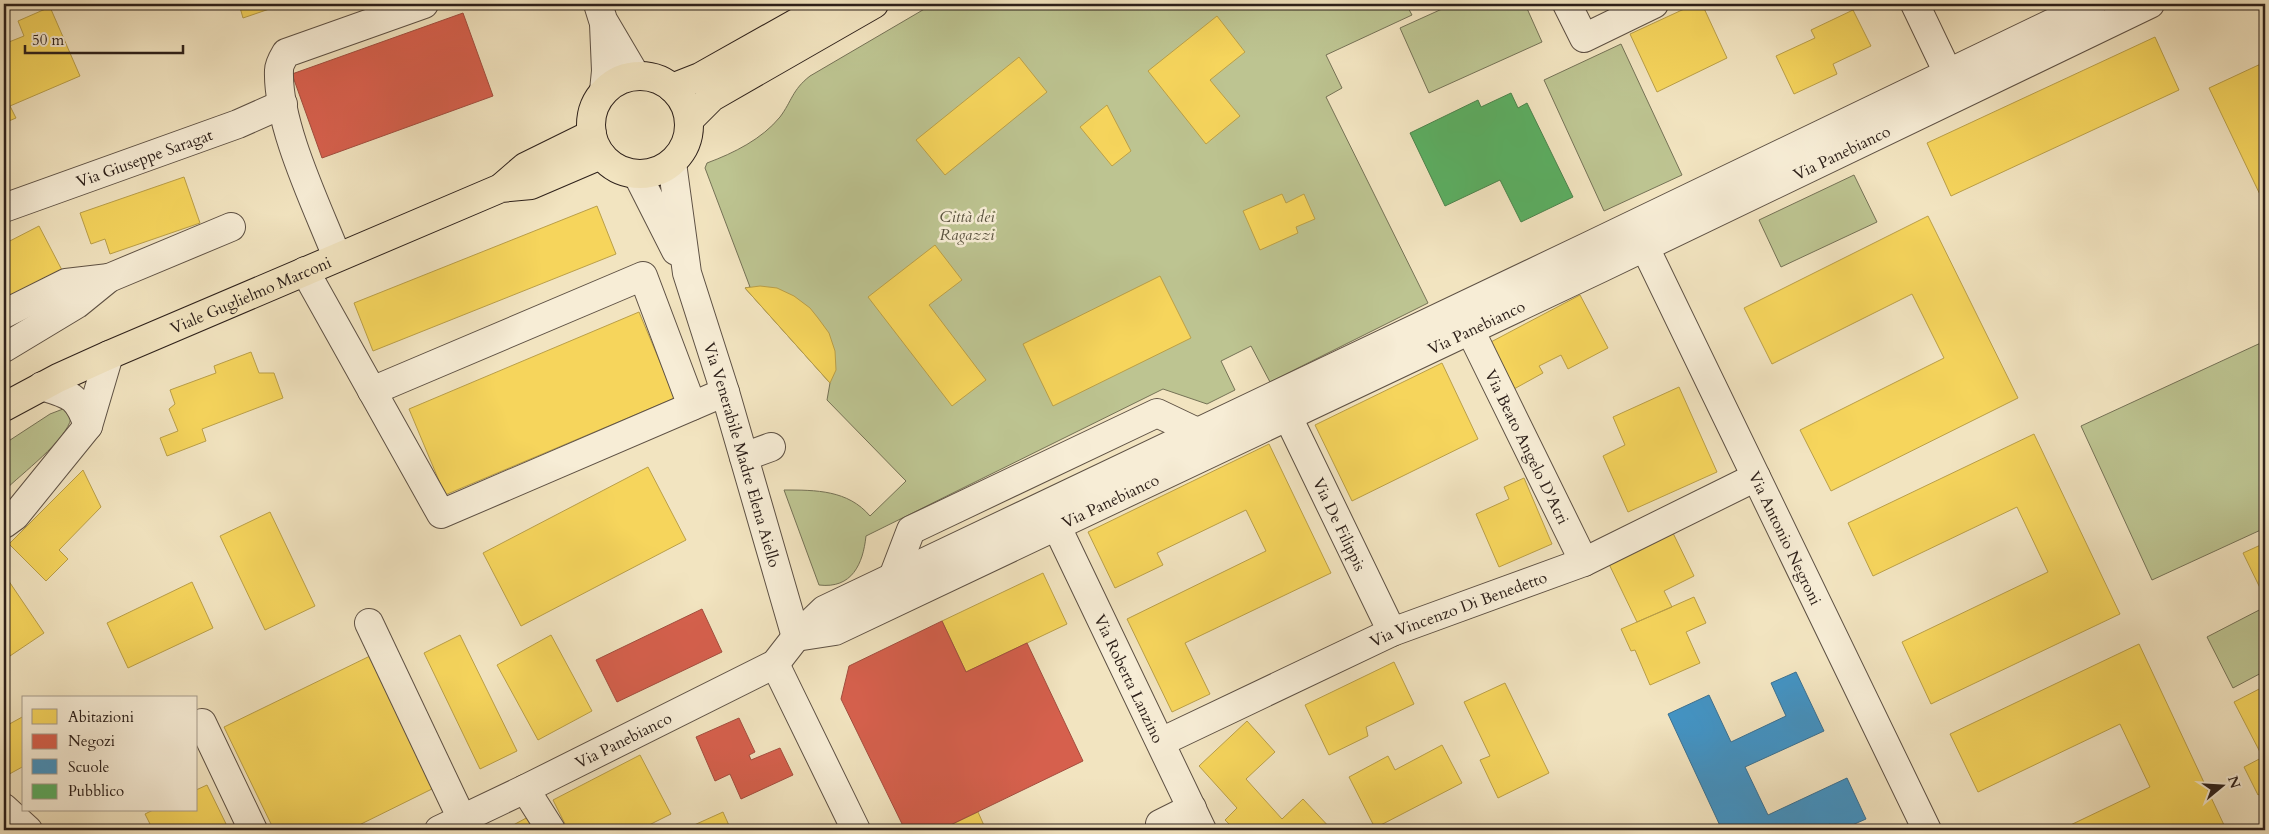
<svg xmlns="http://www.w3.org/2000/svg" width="2269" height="834" font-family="Cardo,serif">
	<rect width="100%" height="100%" fill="#f2e4c0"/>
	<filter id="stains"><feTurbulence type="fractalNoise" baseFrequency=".004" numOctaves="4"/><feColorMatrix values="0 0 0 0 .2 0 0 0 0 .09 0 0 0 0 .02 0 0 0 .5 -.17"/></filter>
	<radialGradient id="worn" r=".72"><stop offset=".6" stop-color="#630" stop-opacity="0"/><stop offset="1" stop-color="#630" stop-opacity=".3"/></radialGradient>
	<!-- green -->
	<path fill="#bdc491" stroke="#757256" d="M 933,4 L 1406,4 L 1412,15 L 1326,55 L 1342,88 L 1326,97 L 1428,303 L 1270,382 L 1251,346 L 1221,361 L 1235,390 L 1207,404 L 1163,389 L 866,536 C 863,564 852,589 819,585 L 784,490 C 816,490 848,490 870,516 L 906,481 L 827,400 L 830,383 L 745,288 L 750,287 L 705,168 L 707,163 C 734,153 762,139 780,117 C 792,101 792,90 810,76 Z
		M 1453,4 L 1525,4 L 1542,42 L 1429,93 L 1400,28 Z
		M 1621,44 L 1682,175 L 1604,211 L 1544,80 Z
		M 1854,175 L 1877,222 L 1781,267 L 1759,220 Z
		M 2265,341 L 2265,528 L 2152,580 L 2081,426 Z
		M 63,409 L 71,418 C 67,440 21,474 4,491 L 4,444 L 50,414 Z
		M 2265,607 L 2265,671 L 2233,688 L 2207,637 Z"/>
	<!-- homes -->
	<path fill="#f6d55c" stroke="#ba9f48" d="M 239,4 L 284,4 L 243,18 Z
		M 1695,4 L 1702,4 L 1727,58 L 1657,92 L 1630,34 Z
		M 50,7 L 80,76 L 10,106 L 16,118 L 4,123 L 4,44 L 24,36 L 18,21 Z
		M 1853,10 L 1871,46 L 1833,64 L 1837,74 L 1794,94 L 1776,56 L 1815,38 L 1811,30 Z
		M 1217,16 L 1245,52 L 1210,80 L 1240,116 L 1206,144 L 1148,71 Z
		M 2155,37 L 2179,90 L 1951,196 L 1927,143 Z
		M 1019,57 L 1047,92 L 945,175 L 916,140 Z
		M 2265,62 L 2265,205 L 2209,88 Z
		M 1107,105 L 1131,151 L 1112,166 L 1080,127 Z
		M 184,177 L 200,223 L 110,254 L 105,239 L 91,244 L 80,213 Z
		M 1282,194 L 1286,203 L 1304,194 L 1315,219 L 1296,227 L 1298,233 L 1260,250 L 1243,211 Z
		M 597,206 L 616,254 L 373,351 L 354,303 Z
		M 1928,216 L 2018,398 L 1831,491 L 1800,430 L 1944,358 L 1912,294 L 1772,364 L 1744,308 Z
		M 39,226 L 63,272 L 4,303 L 4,244 Z
		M 935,245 L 962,280 L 929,305 L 986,380 L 952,406 L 868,297 Z
		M 1160,276 L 1191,338 L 1053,406 L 1023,344 Z
		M 760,286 L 777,288 L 794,296 L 810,308 L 818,318 L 829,333 L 835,351 L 836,370 L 830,383 L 745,288 Z
		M 1580,295 L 1608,348 L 1568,369 L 1561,355 L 1539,366 L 1543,373 L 1514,389 L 1489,343 Z
		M 639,312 L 675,398 L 445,495 L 409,409 Z
		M 251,352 L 259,373 L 274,373 L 283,398 L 202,429 L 206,441 L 167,456 L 160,438 L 178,431 L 169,409 L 175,404 L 170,390 L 216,373 L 214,366 Z
		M 1442,363 L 1478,439 L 1352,501 L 1315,425 Z
		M 1679,387 L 1717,472 L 1628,512 L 1603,456 L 1625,445 L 1613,417 Z
		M 2034,434 L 2120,614 L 1931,704 L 1902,642 L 2048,572 L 2017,507 L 1873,576 L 1848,523 Z
		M 1269,444 L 1331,573 L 1185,643 L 1210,694 L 1172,712 L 1127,619 L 1266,551 L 1246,510 L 1157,553 L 1163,565 L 1115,588 L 1088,532 Z
		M 648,467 L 686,540 L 521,626 L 483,553 Z
		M 83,470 L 101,507 L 59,550 L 68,559 L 46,581 L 9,544 Z
		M 1524,478 L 1552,544 L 1499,567 L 1476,514 L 1509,499 L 1504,487 Z
		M 270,512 L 315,606 L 265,630 L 220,536 Z
		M 1671,529 L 1694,576 L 1664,591 L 1672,607 L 1637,622 L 1607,560 Z
		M 2265,543 L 2265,590 L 2262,592 L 2243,553 Z
		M 1043,573 L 1067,624 L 966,672 L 942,621 Z
		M 4,574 L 44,633 L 4,660 Z
		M 192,582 L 213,628 L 128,668 L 107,623 Z
		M 1694,597 L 1706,623 L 1686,632 L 1700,663 L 1650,685 L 1635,650 L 1631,651 L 1621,629 Z
		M 460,635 L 517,751 L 480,769 L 424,653 Z
		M 551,635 L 592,711 L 538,740 L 497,665 Z
		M 2139,644 L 2224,825 L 2213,830 L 2060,830 L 2150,787 L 2120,724 L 1978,792 L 1950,734 Z
		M 370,656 L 434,788 L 349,830 L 274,830 L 224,727 Z
		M 1394,662 L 1414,704 L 1366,727 L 1368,736 L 1329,755 L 1305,705 Z
		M 1505,683 L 1549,773 L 1498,798 L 1480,760 L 1490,756 L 1464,702 Z
		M 2265,686 L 2265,750 L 2260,752 L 2234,702 Z
		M 24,716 L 24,766 L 4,777 L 4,727 Z
		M 1247,721 L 1275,752 L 1246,779 L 1282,819 L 1303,799 L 1332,830 L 1235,830 L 1225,820 L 1237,808 L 1199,766 Z
		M 1442,745 L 1462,783 L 1375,828 L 1349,777 L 1388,756 L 1395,770 Z
		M 640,755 L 671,814 L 639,830 L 568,830 L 553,800 Z
		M 2265,756 L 2265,791 L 2258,795 L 2244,767 Z
		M 207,785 L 229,830 L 153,830 L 145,814 L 153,810 L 196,810 L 196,790 Z
		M 723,812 L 731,830 L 683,830 Z
		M 978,812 L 986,830 L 940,830 Z
		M 530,816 L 537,830 L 504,830 Z"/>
	<!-- shops -->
	<path fill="#d6604d" stroke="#a34d3e" d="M 463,13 L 493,96 L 322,158 L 292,74 Z
		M 702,609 L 722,652 L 617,702 L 596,660 Z
		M 942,621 L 966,672 L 1027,643 L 1083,761 L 940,830 L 905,830 L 841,699 L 849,666 Z
		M 739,718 L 755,752 L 749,755 L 751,760 L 780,748 L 793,775 L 741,799 L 730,774 L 715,781 L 696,737 Z"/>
	<!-- schools -->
	<path fill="#4393c3" stroke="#3c7090" d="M 1796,672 L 1824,731 L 1745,767 L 1768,815 L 1847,778 L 1866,819 L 1841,830 L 1833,830 L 1830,824 L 1817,830 L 1722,830 L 1668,714 L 1709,695 L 1731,742 L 1786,716 L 1771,683 Z"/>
	<!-- public -->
	<path fill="#5aae61" stroke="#4c834c" d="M 1511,93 L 1518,108 L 1527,103 L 1573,197 L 1521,222 L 1500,180 L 1445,206 L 1410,133 L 1478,100 L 1481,107 Z"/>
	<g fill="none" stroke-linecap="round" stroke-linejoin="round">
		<defs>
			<g id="minor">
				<path d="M 598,4 L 603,20 L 636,76"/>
				<path d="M 1567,4 L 1584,38 L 1654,4"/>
				<path d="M 1915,4 L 1948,73"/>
				<path d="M 604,24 L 606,71 L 604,91"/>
				<path id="s1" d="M 672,163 L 687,273 L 725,392 L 796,637"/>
				<path d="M 637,174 L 676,251"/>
				<path id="s2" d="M 4,208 L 238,124 L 283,104"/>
				<path id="s3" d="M 1637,231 L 1927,830"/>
				<path d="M 337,257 C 317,206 277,125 279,70 C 279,65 283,58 286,53 L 424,4"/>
				<path d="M 305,271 L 441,514 L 725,392"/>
				<path d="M 4,314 L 66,283 L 109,278"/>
				<path id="s4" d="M 1470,330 L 1584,562"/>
				<path d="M 4,348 L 77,304 L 109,278 L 231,227"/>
				<path d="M 42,386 C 71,395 78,396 88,426"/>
				<path d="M 372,391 L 643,276 L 692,406"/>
				<path id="s5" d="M 1288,417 L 1392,632"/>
				<path d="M 744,457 L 771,447"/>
				<path d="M 4,524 L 15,516 L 88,426 L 109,355"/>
				<path id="s6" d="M 1056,525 L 1202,830"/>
				<path d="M 893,577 L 911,530 L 1157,413 L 1197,432"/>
				<path d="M 369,623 L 462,819"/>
				<path id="s7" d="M 796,637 L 835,631 L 1601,268 L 2150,4"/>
				<path d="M 775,664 L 856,830"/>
				<path d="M 202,723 L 253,830"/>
				<path id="s8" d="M 1161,742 L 1392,632 L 1584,562 L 1756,477"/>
				<path d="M 525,789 L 551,830"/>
				<path d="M 4,808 L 28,830"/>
				<path id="s9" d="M 439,830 L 525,789 L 775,664 L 796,637 L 824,610 L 1591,245 L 2092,4"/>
				<path d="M 1163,830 L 1160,824 L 1192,808"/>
			</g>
			<g id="major">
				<circle cx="640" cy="125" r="49"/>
				<path d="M 672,88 L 700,77 L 830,4"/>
				<path d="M 689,120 L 712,97 L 874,4"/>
				<path d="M 503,186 L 525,167 L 592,134"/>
				<path id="s10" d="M 4,407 L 58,378 L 109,355 L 501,188 L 531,185 L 601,155"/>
			</g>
		</defs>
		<!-- minor casing -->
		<use href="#minor" stroke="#5e5144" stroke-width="30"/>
		<!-- major casing -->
		<use href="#major" stroke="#2d201a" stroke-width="30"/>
		<!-- minor -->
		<use href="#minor" stroke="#f7edd6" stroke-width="28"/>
		<!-- major -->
		<use href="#major" stroke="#f2e4c0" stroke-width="28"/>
	</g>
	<g text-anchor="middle" stroke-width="5" stroke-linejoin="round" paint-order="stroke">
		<!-- street labels -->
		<g font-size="16" fill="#2d201a" stroke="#f7edd6">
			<text dy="6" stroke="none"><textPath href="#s7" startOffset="1154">Via Panebianco</textPath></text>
			<text dy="6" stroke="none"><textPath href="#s2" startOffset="149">Via Giuseppe Saragat</textPath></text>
			<text dy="6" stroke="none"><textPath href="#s10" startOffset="271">Viale Guglielmo Marconi</textPath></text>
			<text dy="6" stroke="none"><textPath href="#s7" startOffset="749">Via Panebianco</textPath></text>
			<text dy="6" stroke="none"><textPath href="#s4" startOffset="130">Via Beato Angelo D'Acri</textPath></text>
			<text dy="6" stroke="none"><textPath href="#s1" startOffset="301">Via Venerabile Madre Elena Aiello</textPath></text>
			<text dy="6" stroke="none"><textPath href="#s7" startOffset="344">Via Panebianco</textPath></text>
			<text dy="6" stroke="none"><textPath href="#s5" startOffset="119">Via De Filippis</textPath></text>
			<text dy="6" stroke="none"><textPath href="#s3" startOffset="341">Via Antonio Negroni</textPath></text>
			<text dy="6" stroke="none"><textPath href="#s8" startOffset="326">Via Vincenzo Di Benedetto</textPath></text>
			<text dy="6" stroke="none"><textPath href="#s6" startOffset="170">Via Roberta Lanzino</textPath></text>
			<text dy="6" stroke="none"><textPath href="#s9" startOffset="205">Via Panebianco</textPath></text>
		</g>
		<!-- park labels -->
		<g font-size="16" font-style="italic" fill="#58513e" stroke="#f7edd6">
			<text x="967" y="222">Città dei<tspan x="967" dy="18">Ragazzi</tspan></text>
		</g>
	</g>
	<!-- margin -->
	<rect width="2269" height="834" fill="none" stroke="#f2e4c0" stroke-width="20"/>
	<rect x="5" y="5" width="2259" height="824" fill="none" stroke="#2d201a" stroke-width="2.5"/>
	<rect x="10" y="10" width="2249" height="814" fill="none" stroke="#2d201a"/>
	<!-- legend -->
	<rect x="22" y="696" width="175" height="115" fill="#f7edd6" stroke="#a69b8b"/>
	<rect x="32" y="709" width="25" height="15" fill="#f6d55c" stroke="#a69b8b"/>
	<text x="68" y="722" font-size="15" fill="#2d201a">Abitazioni</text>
	<rect x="32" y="734" width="25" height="15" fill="#d6604d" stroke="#a69b8b"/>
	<text x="68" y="746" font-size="15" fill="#2d201a">Negozi</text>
	<rect x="32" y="759" width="25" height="15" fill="#4393c3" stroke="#a69b8b"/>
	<text x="68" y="772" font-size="15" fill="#2d201a">Scuole</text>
	<rect x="32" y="784" width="25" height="15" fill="#5aae61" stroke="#a69b8b"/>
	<text x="68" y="796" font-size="15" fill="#2d201a">Pubblico</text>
	<!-- north arrow -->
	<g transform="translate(2222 786) rotate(72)" stroke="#f7edd6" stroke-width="4" paint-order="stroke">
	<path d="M0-4L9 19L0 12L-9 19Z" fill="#2d201a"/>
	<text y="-8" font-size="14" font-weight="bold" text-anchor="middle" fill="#2d201a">N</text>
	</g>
	<!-- scale -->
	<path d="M25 45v8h158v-8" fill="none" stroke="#2d201a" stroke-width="2.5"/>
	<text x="32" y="45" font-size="15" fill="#2d201a" stroke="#f7edd6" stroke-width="4" paint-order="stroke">50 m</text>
	<rect width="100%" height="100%" filter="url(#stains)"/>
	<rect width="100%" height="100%" fill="url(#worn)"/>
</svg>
